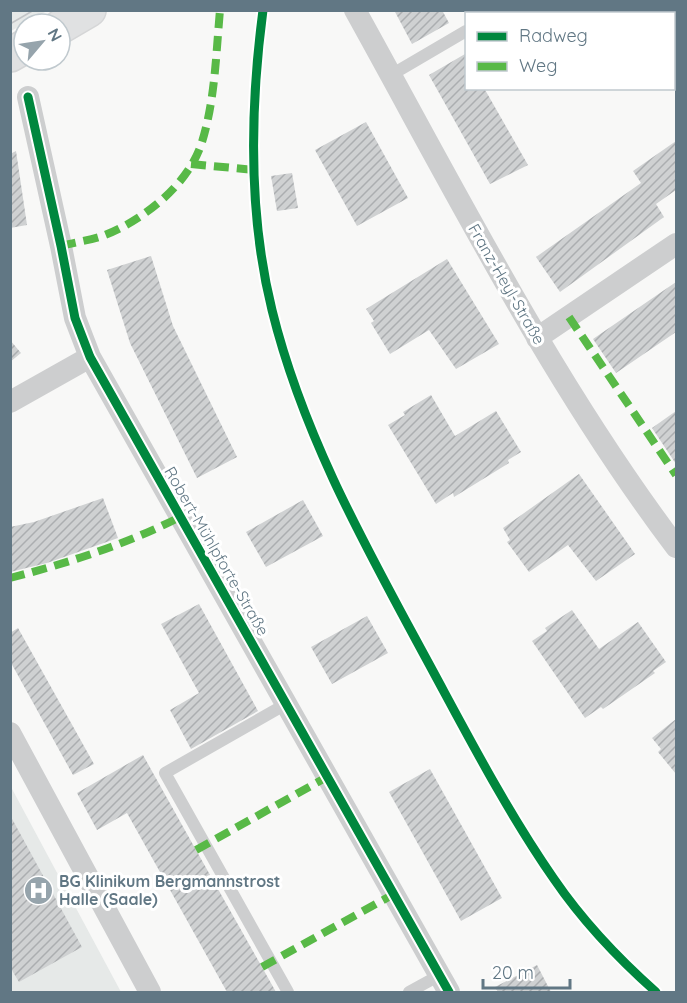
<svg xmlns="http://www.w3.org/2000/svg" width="687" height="1003" font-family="Quicksand,sans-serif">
	<defs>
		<pattern id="building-hatch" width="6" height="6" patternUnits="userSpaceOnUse" patternTransform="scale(1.5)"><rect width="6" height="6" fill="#cfd1d2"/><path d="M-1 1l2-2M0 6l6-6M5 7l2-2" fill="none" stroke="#abaeb0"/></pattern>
	</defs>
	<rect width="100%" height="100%" fill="#f8f8f7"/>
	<!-- built -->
	<path fill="#e6e9e8" d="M 11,10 L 47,10 L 47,11 L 11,31 Z
		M 11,787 L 121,992 L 11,992 Z"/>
	<!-- building -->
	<path fill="url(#building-hatch)" d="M 394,10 L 442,10 L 449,23 L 412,44 Z
		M 465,54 L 466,88 L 484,88 L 528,165 L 490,184 L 429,75 Z
		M 366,122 L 408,198 L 357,226 L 315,150 Z
		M 676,141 L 676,190 L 656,204 L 664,217 L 560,292 L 536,257 L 641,183 L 633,171 Z
		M 16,151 L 27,225 L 10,228 L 10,154 Z
		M 292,173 L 298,208 L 277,211 L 271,176 Z
		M 151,256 L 173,326 L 237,457 L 197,478 L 130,343 L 107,270 Z
		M 447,259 L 499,344 L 456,369 L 429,330 L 390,354 L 371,323 L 374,321 L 366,309 Z
		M 676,282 L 676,332 L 616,373 L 593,339 Z
		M 10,340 L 21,353 L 10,362 Z
		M 431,395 L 455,436 L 496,411 L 521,452 L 508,460 L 509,463 L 454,497 L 453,493 L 436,504 L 388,425 L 405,415 L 403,412 Z
		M 676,411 L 676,464 L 652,428 Z
		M 579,474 L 635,554 L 596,581 L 568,545 L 529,572 L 507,542 L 510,540 L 503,528 Z
		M 103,498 L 118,538 L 47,563 L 10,572 L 10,527 L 34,522 Z
		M 303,500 L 323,536 L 266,567 L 246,532 Z
		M 199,604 L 258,711 L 191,749 L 170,710 L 199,693 L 161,624 Z
		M 572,610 L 599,649 L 638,622 L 666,662 L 653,671 L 655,673 L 603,709 L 601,707 L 585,718 L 532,641 L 547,631 L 545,628 Z
		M 367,616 L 388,653 L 332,684 L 311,647 Z
		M 18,628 L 94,764 L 73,775 L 10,661 L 10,633 Z
		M 676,719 L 676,774 L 658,752 L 661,749 L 652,738 Z
		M 143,755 L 196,850 L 276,992 L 227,992 L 127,813 L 97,830 L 77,793 Z
		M 430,769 L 502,898 L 461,921 L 389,792 Z
		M 10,815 L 82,947 L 19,982 L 10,967 Z
		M 537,965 L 551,992 L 498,992 L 495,987 Z"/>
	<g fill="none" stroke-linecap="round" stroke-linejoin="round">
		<defs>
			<path id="primary" d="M 60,27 L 89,10
				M 10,55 L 24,47"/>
		</defs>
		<!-- primary casing -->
		<use href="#primary" stroke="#d5d6d7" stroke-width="36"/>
		<!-- lane -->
		<path stroke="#cdcecf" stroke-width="12" d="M 495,14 L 501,10
			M 391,75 L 466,31
			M 286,704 L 165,773 L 288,992
			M 409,992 L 440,975"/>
		<!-- street -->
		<path stroke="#cdcecf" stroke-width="22" d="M 355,10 C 456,192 551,381 676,547
			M 28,97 L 61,246 L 75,318 L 90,357 L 449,992
			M 537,338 L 676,244
			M 10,402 L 90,357
			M 10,733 L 150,992"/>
		<!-- primary -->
		<use href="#primary" stroke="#e0e1e2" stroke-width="33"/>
		<!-- tram -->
		<path stroke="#c2c4c6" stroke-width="1.5" d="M 10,11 L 12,10
			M 10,24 L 34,10"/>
		<!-- quiet -->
		<path stroke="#58b947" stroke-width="8" stroke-dasharray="15 8" stroke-linecap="butt" d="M 191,164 L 255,170
			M 61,246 C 76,242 92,240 105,235 C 145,219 189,184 202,142 C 215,100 216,54 220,10
			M 569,317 L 676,475
			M 10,578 C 68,563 127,544 180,517
			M 196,850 L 327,777
			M 262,967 L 394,894"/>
		<defs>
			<path id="cycleway" d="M 263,10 C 250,109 248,213 272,310 C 302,432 363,542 422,651 C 464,728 504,807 554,879 C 582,920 620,960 656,992
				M 28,97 L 61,246 L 75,318 L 90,357 L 449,992"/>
		</defs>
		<!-- cycleway casing -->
		<use href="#cycleway" stroke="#fff" stroke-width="13"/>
		<!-- cycleway -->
		<use href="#cycleway" stroke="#00873e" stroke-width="9"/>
	</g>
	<!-- icons -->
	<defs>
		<symbol id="hospital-disc" viewBox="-11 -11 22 22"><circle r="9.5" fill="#96a4ac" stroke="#fff"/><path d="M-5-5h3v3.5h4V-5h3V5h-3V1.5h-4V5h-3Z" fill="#fff"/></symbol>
	</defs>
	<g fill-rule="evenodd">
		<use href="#hospital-disc" x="22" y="874" width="33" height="33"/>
	</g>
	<g text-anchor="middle" stroke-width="6" stroke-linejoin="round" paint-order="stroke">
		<!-- street labels -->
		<g font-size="16" fill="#617784" stroke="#fff">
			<text transform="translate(507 284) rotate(60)" y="6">Franz-Heyl-Straße</text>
			<text transform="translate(217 551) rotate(60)" y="6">Robert-Mühlpforte-Straße</text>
		</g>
		<!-- poi labels -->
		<g font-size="16" font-weight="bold" fill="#617784" stroke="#fff" text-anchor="start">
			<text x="59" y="887">BG Klinikum Bergmannstrost<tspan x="59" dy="18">Halle (Saale)</tspan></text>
		</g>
	</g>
	<!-- border -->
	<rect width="687" height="1003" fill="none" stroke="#617784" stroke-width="24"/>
	<!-- legend -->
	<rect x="465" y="12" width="210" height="78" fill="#ffffff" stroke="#c0c9ce" stroke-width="1.5"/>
	<rect x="477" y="32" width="30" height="9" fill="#00873e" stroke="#c0c9ce" stroke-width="1.5"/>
	<text x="519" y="42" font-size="18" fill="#617784">Radweg</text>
	<rect x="477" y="62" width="30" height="9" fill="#58b947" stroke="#c0c9ce" stroke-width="1.5"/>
	<text x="519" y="72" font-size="18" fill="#617784">Weg</text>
	<!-- north arrow -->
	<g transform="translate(42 42) rotate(61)"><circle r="28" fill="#ffffff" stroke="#c0c9ce" stroke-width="1.5"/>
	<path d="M0-4.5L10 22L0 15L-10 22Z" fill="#96a4ac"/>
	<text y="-9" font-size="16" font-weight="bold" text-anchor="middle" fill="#617784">N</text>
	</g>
	<!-- scale -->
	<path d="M483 979v9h87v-9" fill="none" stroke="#617784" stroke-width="3"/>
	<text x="492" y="979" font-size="18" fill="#617784" stroke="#ffffff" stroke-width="4.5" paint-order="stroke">20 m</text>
</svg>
